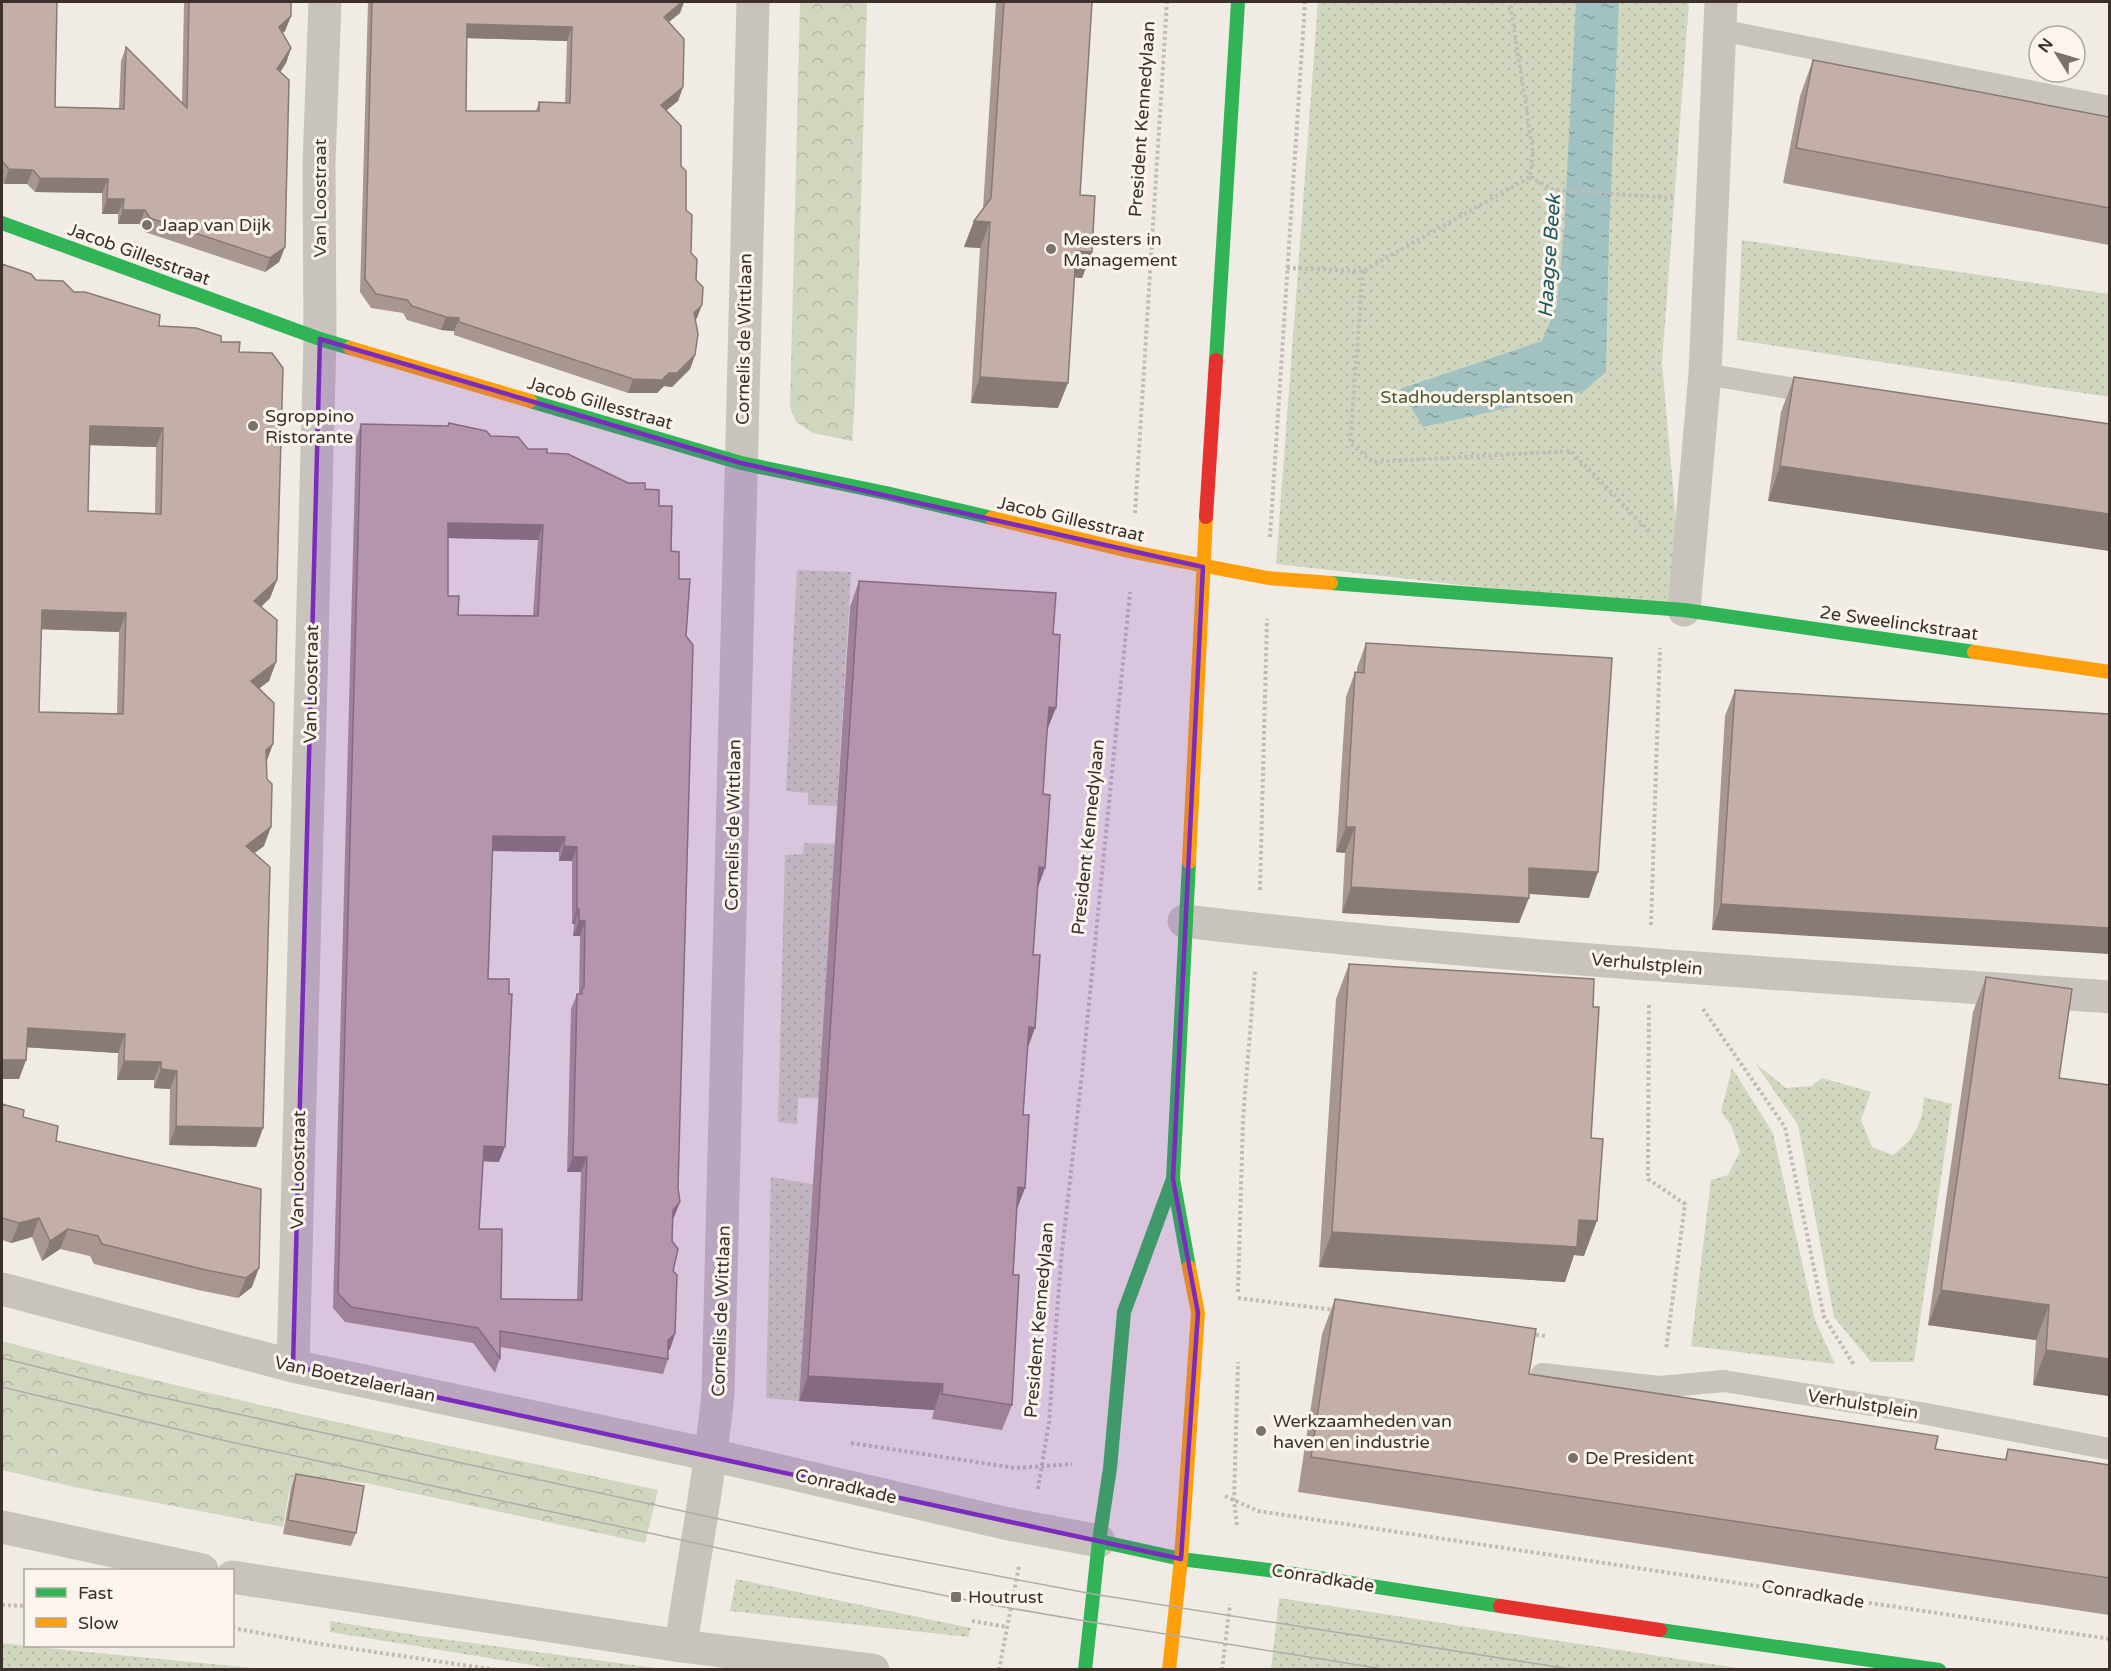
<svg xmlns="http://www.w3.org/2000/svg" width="2111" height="1671" font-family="'Varela Round',sans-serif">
	<defs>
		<pattern id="grass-dots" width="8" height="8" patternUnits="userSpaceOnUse" patternTransform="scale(1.5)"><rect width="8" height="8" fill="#d1d6bf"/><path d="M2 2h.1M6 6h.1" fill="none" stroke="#b4b8a4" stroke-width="1.8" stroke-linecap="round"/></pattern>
		<pattern id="forest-crowns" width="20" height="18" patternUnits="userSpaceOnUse" patternTransform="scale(1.5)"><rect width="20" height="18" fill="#d1d6bf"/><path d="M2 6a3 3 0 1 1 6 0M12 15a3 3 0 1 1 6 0" fill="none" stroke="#b4b8a4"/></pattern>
		<pattern id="water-ripples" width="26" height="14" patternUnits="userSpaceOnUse" patternTransform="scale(1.5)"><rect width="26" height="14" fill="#a1c2c1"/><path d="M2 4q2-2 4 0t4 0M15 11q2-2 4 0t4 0" fill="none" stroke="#849e9d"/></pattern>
	</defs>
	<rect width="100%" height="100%" fill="#f0ebe5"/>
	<!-- grass -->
	<path fill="url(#grass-dots)" d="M 1318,2 L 1689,2 L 1662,363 L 1684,610 L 1276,564 Z
		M 1742,240 L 2109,294 L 2109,397 L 1737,340 Z
		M 797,570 L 851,572 L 837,806 L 808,805 L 808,793 L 786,791 Z
		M 804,843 L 835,844 L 819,1098 L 798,1098 L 797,1124 L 778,1122 L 785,855 L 803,854 Z
		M 1755,1063 L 1786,1088 L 1812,1086 L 1822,1078 L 1871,1092 L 1861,1120 L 1872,1147 L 1893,1155 C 1914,1139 1923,1124 1924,1097 L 1952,1104 L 1914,1362 L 1871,1362 L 1834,1317 L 1798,1125 Z
		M 1732,1068 L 1773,1133 L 1815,1320 L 1835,1364 L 1691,1346 L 1711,1180 L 1728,1175 L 1740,1151 L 1731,1125 L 1721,1112 Z
		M 771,1177 L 813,1184 L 799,1401 L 766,1398 Z
		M 736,1579 L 971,1628 L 968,1637 L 730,1611 Z
		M 1279,1598 L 1744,1669 L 1271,1669 Z
		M 330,1621 L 421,1636 L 662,1669 L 555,1669 L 330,1632 Z
		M 2,1643 L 26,1646 L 264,1669 L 2,1669 Z"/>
	<!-- forest -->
	<path fill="url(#forest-crowns)" d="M 800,2 L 867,2 L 855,399 L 852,441 L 813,433 L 796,422 L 790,407 Z
		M 2,1341 C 218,1400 438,1443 658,1490 L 645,1543 L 366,1483 L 295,1477 L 294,1487 L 290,1487 L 283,1527 L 74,1487 L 2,1470 Z"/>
	<!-- water -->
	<path fill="url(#water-ripples)" d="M 1576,2 L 1619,2 L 1609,233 L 1606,372 L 1584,391 L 1423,427 L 1400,389 L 1542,341 L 1557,305 L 1564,230 Z"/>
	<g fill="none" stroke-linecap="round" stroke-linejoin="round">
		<!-- path -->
		<path stroke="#c2bbb6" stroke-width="4" stroke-dasharray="3 3" stroke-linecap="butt" d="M 1530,177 L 1554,190 L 1673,198
			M 1287,268 L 1363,271 L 1530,177 L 1533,152 L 1510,2
			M 1363,271 L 1350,443 L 1372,462 L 1571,451 L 1650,532
			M 1135,513 L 1167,2
			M 1270,537 L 1305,2
			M 1260,890 L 1267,619
			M 1651,925 L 1660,648
			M 1649,1005 L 1648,1179 L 1685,1204 L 1666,1350
			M 1703,1009 L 1785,1127 L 1824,1317 L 1854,1365
			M 1238,1292 L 1243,1119 L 1255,970
			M 1238,1298 L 1335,1310
			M 1530,1334 L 1547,1336
			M 851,1443 L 1015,1468 L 1072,1464
			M 1038,1489 L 1049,1422 L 1061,1260 L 1082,1074 L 1130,592
			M 1225,1496 L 1258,1511 L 2110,1639
			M 1237,1525 L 1234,1501 L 1238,1362
			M 2,1605 L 26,1606
			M 972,1621 L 1007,1627
			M 232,1628 L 320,1644 L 497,1670
			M 999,1670 L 1019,1566
			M 1222,1670 L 1230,1604"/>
		<!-- lane -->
		<path stroke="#c9c3be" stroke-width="22" d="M 1720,30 L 2110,107
			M 1705,374 L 1818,393
			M 1542,1374 L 1660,1387 L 1724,1381 L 1921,1413 L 2110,1449"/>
		<!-- street -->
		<path stroke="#c9c3be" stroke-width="33" d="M 1684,610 L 1705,374 L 1721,2
			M 1184,921 C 1492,957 1801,975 2110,997
			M 2,1289 L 293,1366 L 712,1455 L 1004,1523 L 1099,1541
			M 293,1366 L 320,339 L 319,164 L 325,2
			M 2,1527 L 202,1570
			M 232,1577 L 681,1646 L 873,1670
			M 681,1646 C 693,1561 710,1478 718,1393 L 753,2"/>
		<!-- fast -->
		<path stroke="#30b455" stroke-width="14" d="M 2,223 L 320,339 L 350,348
			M 1216,360 L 1238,2
			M 530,401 L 741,463 L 886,493 L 992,518
			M 1331,583 L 1684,610 L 1974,652
			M 1189,862 L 1173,1179 L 1189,1267
			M 1099,1541 L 1181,1559 L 1268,1570 L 1500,1606
			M 1660,1630 L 1939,1670
			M 1085,1670 L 1099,1541 L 1110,1468 L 1124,1312 L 1173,1179"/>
		<!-- slow -->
		<path stroke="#ff9f0a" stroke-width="14" d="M 350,348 L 530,401
			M 992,518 L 1133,552 L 1268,578 L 1331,583
			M 1974,652 L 2110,672
			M 1189,862 L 1206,517
			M 1169,1670 L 1181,1559 L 1198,1313 L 1189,1267"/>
		<!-- jam -->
		<path stroke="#e5322d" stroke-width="14" d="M 1206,517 L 1216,360
			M 1500,1606 L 1660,1630"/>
		<!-- tram -->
		<path stroke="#b1aca8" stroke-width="1.5" d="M 2,1358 L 141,1393 L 866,1551 L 1093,1594 L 1576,1670
			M 2,1387 L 222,1440 L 833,1573 L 992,1605 L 1091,1622 L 1389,1670"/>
	</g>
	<!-- wall -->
	<path fill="#a89690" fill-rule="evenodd" d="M 2,2 L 55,107 L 119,108 L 121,61 L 126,47 L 182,103 L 184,2 L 291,2 L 291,16 L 285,31 L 283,33 L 291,48 L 286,63 L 280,72 L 285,247 L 279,262 L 265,272 L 145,232 L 139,224 L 118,224 L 118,214 L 102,214 L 102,193 L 35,192 L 27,184 L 4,184 L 2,181 Z
		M 368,2 L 684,2 L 680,13 L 669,22 L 683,87 L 678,101 L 666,110 L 681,166 L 691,253 L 696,280 L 697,318 L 695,320 L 695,355 L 690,369 L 672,387 L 664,386 L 657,393 L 628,393 L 454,335 L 454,331 L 441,330 L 407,320 L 403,313 L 371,308 L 360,292 ZM 467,38 L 567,41 L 565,103 L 539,102 L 536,111 L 466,111 Z
		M 996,2 L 1092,2 L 1080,195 L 1092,252 L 1082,278 L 1075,277 L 1058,408 L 971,403 L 980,248 L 964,247 L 974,221 L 983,209 Z
		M 1813,60 L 2109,117 L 2109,245 L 1783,183 L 1800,96 Z
		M 36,280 L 74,292 L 159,326 L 221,342 L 239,352 L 277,580 L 270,598 L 261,607 L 276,662 L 269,681 L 259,688 L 266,762 L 264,846 L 254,853 L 263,1128 L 256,1147 L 169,1145 L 170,1089 L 154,1088 L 154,1080 L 117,1080 L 118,1053 L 27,1047 L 26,1060 L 19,1079 ZM 90,445 L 156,447 L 155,513 L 88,511 ZM 41,629 L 119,632 L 117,714 L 39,712 Z
		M 1794,377 L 2109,424 L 1768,501 L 1781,412 Z
		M 361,424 L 491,436 L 528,449 L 547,453 L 645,489 L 659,506 L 679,579 L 686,636 L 678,1188 L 680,1202 L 674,1217 L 673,1219 L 672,1241 L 675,1334 L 670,1349 L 668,1350 L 668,1359 L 663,1374 L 500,1347 L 500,1358 L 495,1373 L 473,1343 L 345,1322 L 333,1308 L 356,439 ZM 448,538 L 538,540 L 533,616 L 458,615 L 448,596 ZM 492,851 L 559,852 L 559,861 L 572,861 L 572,924 L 574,924 L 573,936 L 580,936 L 579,994 L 577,994 L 571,1009 L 567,1172 L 581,1172 L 577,1300 L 501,1299 L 479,1229 L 483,1161 L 499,1162 L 488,979 Z
		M 859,581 L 1047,730 L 1023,1115 L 1025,1188 L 1017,1209 L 1013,1275 L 1012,1405 L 1002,1430 L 932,1419 L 934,1410 L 799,1401 L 850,607 Z
		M 1366,643 L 1589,898 L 1529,894 L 1519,923 L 1342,913 L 1345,853 L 1336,852 L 1346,697 L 1355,672 L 1357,672 L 1357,668 Z
		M 1735,690 L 2109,714 L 1712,930 L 1725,716 Z
		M 1349,964 L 1593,1007 L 1591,1138 L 1584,1256 L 1574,1255 L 1565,1282 L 1319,1267 L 1336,999 Z
		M 1986,977 L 2059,1078 L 2109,1396 L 2033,1385 L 2036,1340 L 1928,1325 L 1973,1012 Z
		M 2,1104 L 23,1117 L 56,1141 L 261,1189 L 252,1287 L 238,1298 L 198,1290 L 94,1264 L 90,1256 L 60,1249 L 42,1261 L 32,1237 L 11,1243 L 2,1240 Z
		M 1335,1299 L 1529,1374 L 1935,1449 L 2005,1459 L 2008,1449 L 2109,1465 L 2109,1615 L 1298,1492 L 1322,1334 Z
		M 296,1474 L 356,1533 L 351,1546 L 283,1534 L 291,1488 Z"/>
	<!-- shaded-wall -->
	<path fill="#887a75" d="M 682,2 L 684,2 L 680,13 L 659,30 L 664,17 Z
		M 291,16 L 285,31 L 273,41 L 279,27 Z
		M 467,24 L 572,27 L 567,41 L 462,38 Z
		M 291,48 L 286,63 L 272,84 L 277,69 Z
		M 683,87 L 678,101 L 656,119 L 661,105 Z
		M 9,169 L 33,170 L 27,184 L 4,184 Z
		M 40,178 L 108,179 L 102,193 L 35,192 Z
		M 107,199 L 124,199 L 118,214 L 102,214 Z
		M 123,210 L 145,210 L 139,224 L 118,224 Z
		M 974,221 L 990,222 L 980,248 L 964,247 Z
		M 285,247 L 279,262 L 265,272 L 270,258 Z
		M 1076,251 L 1092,252 L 1082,278 L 1067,277 Z
		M 702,305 L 697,318 L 689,326 L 694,313 Z
		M 446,317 L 459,318 L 454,331 L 441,330 Z
		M 695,355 L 690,369 L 672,387 L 664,386 L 657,393 L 628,393 L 633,379 L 669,373 Z
		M 980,377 L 1068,383 L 1058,408 L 971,403 Z
		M 90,426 L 163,428 L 156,447 L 84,445 Z
		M 1780,466 L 2109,514 L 2109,551 L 1768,501 Z
		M 448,523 L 543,525 L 538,540 L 443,538 Z
		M 277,580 L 270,598 L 247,620 L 254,601 Z
		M 42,610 L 126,613 L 119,632 L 35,629 Z
		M 276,662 L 269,681 L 244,700 L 251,681 Z
		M 1049,707 L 1056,708 L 1046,733 Z
		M 273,744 L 266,763 L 266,750 Z
		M 271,827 L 264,846 L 239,865 L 246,846 Z
		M 1346,827 L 1355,827 L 1345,853 L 1336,852 Z
		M 493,836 L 565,837 L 559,852 L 487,851 Z
		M 564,846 L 577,847 L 572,861 L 559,861 Z
		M 1039,867 L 1045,868 L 1036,893 Z
		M 1529,868 L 1598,872 L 1589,898 L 1520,893 Z
		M 1351,887 L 1529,898 L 1519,923 L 1342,913 Z
		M 1721,904 L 2109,928 L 2109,954 L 1712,930 Z
		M 577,909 L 579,909 L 574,924 L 572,924 Z
		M 579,921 L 585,921 L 580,936 L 573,936 Z
		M 1029,1027 L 1035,1028 L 1026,1053 Z
		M 28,1028 L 125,1034 L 118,1053 L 21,1047 Z
		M 2,1060 L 26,1060 L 19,1079 L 2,1079 Z
		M 124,1061 L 161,1062 L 154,1080 L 117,1080 Z
		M 161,1069 L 177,1071 L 170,1089 L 154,1088 Z
		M 176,1126 L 263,1128 L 256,1147 L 169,1145 Z
		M 484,1146 L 505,1147 L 499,1162 L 478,1161 Z
		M 573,1157 L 587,1157 L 581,1172 L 567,1172 Z
		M 1018,1187 L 1025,1188 L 1015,1213 Z
		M 680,1202 L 674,1217 L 668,1225 L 673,1210 Z
		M 39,1218 L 32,1237 L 11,1243 L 19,1223 Z
		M 1579,1220 L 1597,1221 L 1584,1256 L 1574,1255 L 1565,1282 L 1319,1267 L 1332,1232 Z
		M 68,1229 L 60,1249 L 42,1261 L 50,1241 Z
		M 259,1268 L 252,1287 L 238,1298 L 246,1278 Z
		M 1941,1290 L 2049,1305 L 2036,1340 L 1928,1325 Z
		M 675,1334 L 670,1349 L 663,1355 L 668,1340 Z
		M 2046,1350 L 2109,1359 L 2109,1396 L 2033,1385 Z
		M 808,1376 L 943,1384 L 934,1410 L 799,1401 Z"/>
	<!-- building -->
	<path fill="#c3afa7" stroke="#887a75" stroke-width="1.5" fill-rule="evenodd" d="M 2,2 L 57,2 L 55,107 L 124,109 L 126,47 L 187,108 L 189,2 L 291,2 L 291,16 L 279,27 L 291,48 L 277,69 L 289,80 L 285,247 L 270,258 L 150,218 L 145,210 L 123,210 L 124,199 L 107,199 L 108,179 L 40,178 L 33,170 L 9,169 L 2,161 Z
		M 372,2 L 682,2 L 664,17 L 684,39 L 683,87 L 661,105 L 681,126 L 681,166 L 686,171 L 686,210 L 692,215 L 691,253 L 697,259 L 696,280 L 703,287 L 702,305 L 694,313 L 698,334 L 695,355 L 677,373 L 669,373 L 662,380 L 633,379 L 459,322 L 459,318 L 446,317 L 412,306 L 407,300 L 376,294 L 365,279 ZM 467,24 L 572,27 L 570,103 L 539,102 L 539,111 L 466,111 Z
		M 1004,2 L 1092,2 L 1080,195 L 1095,196 L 1092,252 L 1076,251 L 1068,383 L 980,377 L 990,222 L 974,221 L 991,198 Z
		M 1813,60 L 2109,117 L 2109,208 L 1796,148 Z
		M 2,264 L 31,274 L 36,280 L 63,281 L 74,292 L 85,292 L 160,315 L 159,326 L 196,328 L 221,336 L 221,342 L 240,342 L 239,352 L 272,353 L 283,368 L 277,580 L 254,601 L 277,620 L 276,662 L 251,681 L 274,703 L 273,744 L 266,750 L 267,779 L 272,784 L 271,827 L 246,846 L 270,867 L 263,1128 L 176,1126 L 177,1071 L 161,1069 L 161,1062 L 124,1061 L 125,1034 L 28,1028 L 26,1060 L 2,1060 ZM 90,426 L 163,428 L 161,514 L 88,511 ZM 42,610 L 126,613 L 123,714 L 39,712 Z
		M 1794,377 L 2109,424 L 2109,514 L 1780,466 Z
		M 449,423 L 486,431 L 491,436 L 518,437 L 528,449 L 547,449 L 547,453 L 568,454 L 628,483 L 645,483 L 645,489 L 659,490 L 659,506 L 672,506 L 671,551 L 679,552 L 679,579 L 690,579 L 686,636 L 693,645 L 678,1188 L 680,1202 L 673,1210 L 672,1241 L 678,1249 L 673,1271 L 677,1275 L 675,1334 L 668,1340 L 668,1359 L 500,1331 L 500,1358 L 478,1328 L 351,1307 L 338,1293 L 361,424 L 448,426 ZM 448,523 L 543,525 L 538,616 L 458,615 L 459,596 L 448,596 ZM 493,836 L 565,837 L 564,846 L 577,847 L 577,909 L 579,909 L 579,921 L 585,921 L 584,988 L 582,988 L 582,994 L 577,994 L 573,1157 L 587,1157 L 582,1300 L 501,1299 L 502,1229 L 479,1229 L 484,1146 L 505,1147 L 512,994 L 509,994 L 509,979 L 488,979 Z
		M 859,581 L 1056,593 L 1053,634 L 1060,635 L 1056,708 L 1049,707 L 1046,746 L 1043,794 L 1050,795 L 1045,868 L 1039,867 L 1033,955 L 1040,955 L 1035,1028 L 1029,1027 L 1023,1115 L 1029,1115 L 1025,1188 L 1018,1187 L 1013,1275 L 1019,1275 L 1012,1405 L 942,1394 L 943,1384 L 808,1376 Z
		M 1366,643 L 1612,658 L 1598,872 L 1529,868 L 1529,898 L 1351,887 L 1355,827 L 1346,827 L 1355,672 L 1364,673 Z
		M 1735,690 L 2109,714 L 2109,928 L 1721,904 Z
		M 1349,964 L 1594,979 L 1593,1007 L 1599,1007 L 1591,1138 L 1603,1139 L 1597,1221 L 1579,1220 L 1577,1247 L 1332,1232 Z
		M 1986,977 L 2072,989 L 2059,1078 L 2109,1085 L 2109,1359 L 2046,1350 L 2049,1305 L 1941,1290 Z
		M 2,1104 L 24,1110 L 23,1117 L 58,1126 L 56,1141 L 261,1189 L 259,1268 L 246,1278 L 206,1270 L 102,1244 L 98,1236 L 68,1229 L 50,1241 L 39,1218 L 19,1223 L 2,1218 Z
		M 1335,1299 L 1536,1329 L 1529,1374 L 1938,1436 L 1935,1449 L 2006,1460 L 2008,1449 L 2109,1465 L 2109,1578 L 1311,1457 Z
		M 296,1474 L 364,1486 L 356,1533 L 288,1520 Z"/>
	<!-- marked area -->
	<path fill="#7b2cbf" fill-opacity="0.2" stroke="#7b2cbf" stroke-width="4.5" stroke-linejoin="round" d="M 320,339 L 741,463 L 1203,567 L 1173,1179 L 1198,1313 L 1181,1559 L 293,1366 Z"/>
	<!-- markers -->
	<g fill="#7a716c" stroke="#fbf5ee" stroke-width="2">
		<circle cx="147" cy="225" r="6"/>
		<circle cx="1051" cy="249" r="6"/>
		<circle cx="253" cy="426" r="6"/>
		<circle cx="1261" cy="1431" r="6"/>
		<circle cx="1573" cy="1458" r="6"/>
		<rect x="950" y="1591" width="12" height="12" rx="3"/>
	</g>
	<g text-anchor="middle" stroke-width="6" stroke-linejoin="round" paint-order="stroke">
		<!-- street labels -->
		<g font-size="18" fill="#3b302b" stroke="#fbf5ee">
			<text transform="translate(1142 119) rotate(-86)" y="6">President Kennedylaan</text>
			<text transform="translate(320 198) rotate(-90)" y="6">Van Loostraat</text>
			<text transform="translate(139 254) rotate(20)" y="6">Jacob Gillesstraat</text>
			<text transform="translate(744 339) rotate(-89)" y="6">Cornelis de Wittlaan</text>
			<text transform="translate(600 403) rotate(16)" y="6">Jacob Gillesstraat</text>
			<text transform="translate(1071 519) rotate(13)" y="6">Jacob Gillesstraat</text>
			<text transform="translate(1899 623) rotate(8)" y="6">2e Sweelinckstraat</text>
			<text transform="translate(311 684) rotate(-89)" y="6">Van Loostraat</text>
			<text transform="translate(733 825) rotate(-89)" y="6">Cornelis de Wittlaan</text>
			<text transform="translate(1088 837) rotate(-84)" y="6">President Kennedylaan</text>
			<text transform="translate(1647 964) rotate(5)" y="6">Verhulstplein</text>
			<text transform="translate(298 1170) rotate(-89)" y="6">Van Loostraat</text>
			<text transform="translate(721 1311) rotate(-88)" y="6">Cornelis de Wittlaan</text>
			<text transform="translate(1039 1320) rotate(-85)" y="6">President Kennedylaan</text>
			<text transform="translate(355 1379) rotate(12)" y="6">Van Boetzelaerlaan</text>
			<text transform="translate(1863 1404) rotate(9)" y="6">Verhulstplein</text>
			<text transform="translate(846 1486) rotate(13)" y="6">Conradkade</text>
			<text transform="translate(1323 1578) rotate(9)" y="6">Conradkade</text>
			<text transform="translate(1813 1594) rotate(9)" y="6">Conradkade</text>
		</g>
		<!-- poi labels -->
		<g font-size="18" fill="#3b302b" stroke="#fbf5ee" text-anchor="start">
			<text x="159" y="231">Jaap van Dijk</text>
			<text x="1063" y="245">Meesters in<tspan x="1063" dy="21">Management</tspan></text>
			<text x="265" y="422">Sgroppino<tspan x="265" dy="21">Ristorante</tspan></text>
			<text x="1273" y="1427">Werkzaamheden van<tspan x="1273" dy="21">haven en industrie</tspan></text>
			<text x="1585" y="1464">De President</text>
			<text x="968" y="1603">Houtrust</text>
		</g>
		<!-- park labels -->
		<g font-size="18" fill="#4a5a2e" stroke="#fbf5ee">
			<text x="1477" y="403">Stadhoudersplantsoen</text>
		</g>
		<!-- water labels -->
		<g font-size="20" font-style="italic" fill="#1f5a5e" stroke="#fbf5ee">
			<text transform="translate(1549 256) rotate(-86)" y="7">Haagse Beek</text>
		</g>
	</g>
	<!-- border -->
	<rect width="2111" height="1671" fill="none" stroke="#3b302b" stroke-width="6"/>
	<!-- legend -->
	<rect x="24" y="1569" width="210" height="78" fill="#fbf5ee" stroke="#aea6a0" stroke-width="1.5"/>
	<rect x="36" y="1588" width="30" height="9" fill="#30b455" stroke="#aea6a0" stroke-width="1.5"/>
	<text x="78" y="1599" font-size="18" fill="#3b302b">Fast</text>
	<rect x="36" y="1618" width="30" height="9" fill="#ff9f0a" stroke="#aea6a0" stroke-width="1.5"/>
	<text x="78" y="1629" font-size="18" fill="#3b302b">Slow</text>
	<!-- north arrow -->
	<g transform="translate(2057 54) rotate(307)"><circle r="28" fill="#fbf5ee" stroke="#aea6a0" stroke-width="1.5"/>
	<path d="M0-4.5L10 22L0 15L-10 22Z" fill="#7a716c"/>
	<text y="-9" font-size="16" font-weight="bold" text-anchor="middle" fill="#3b302b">N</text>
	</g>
</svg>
